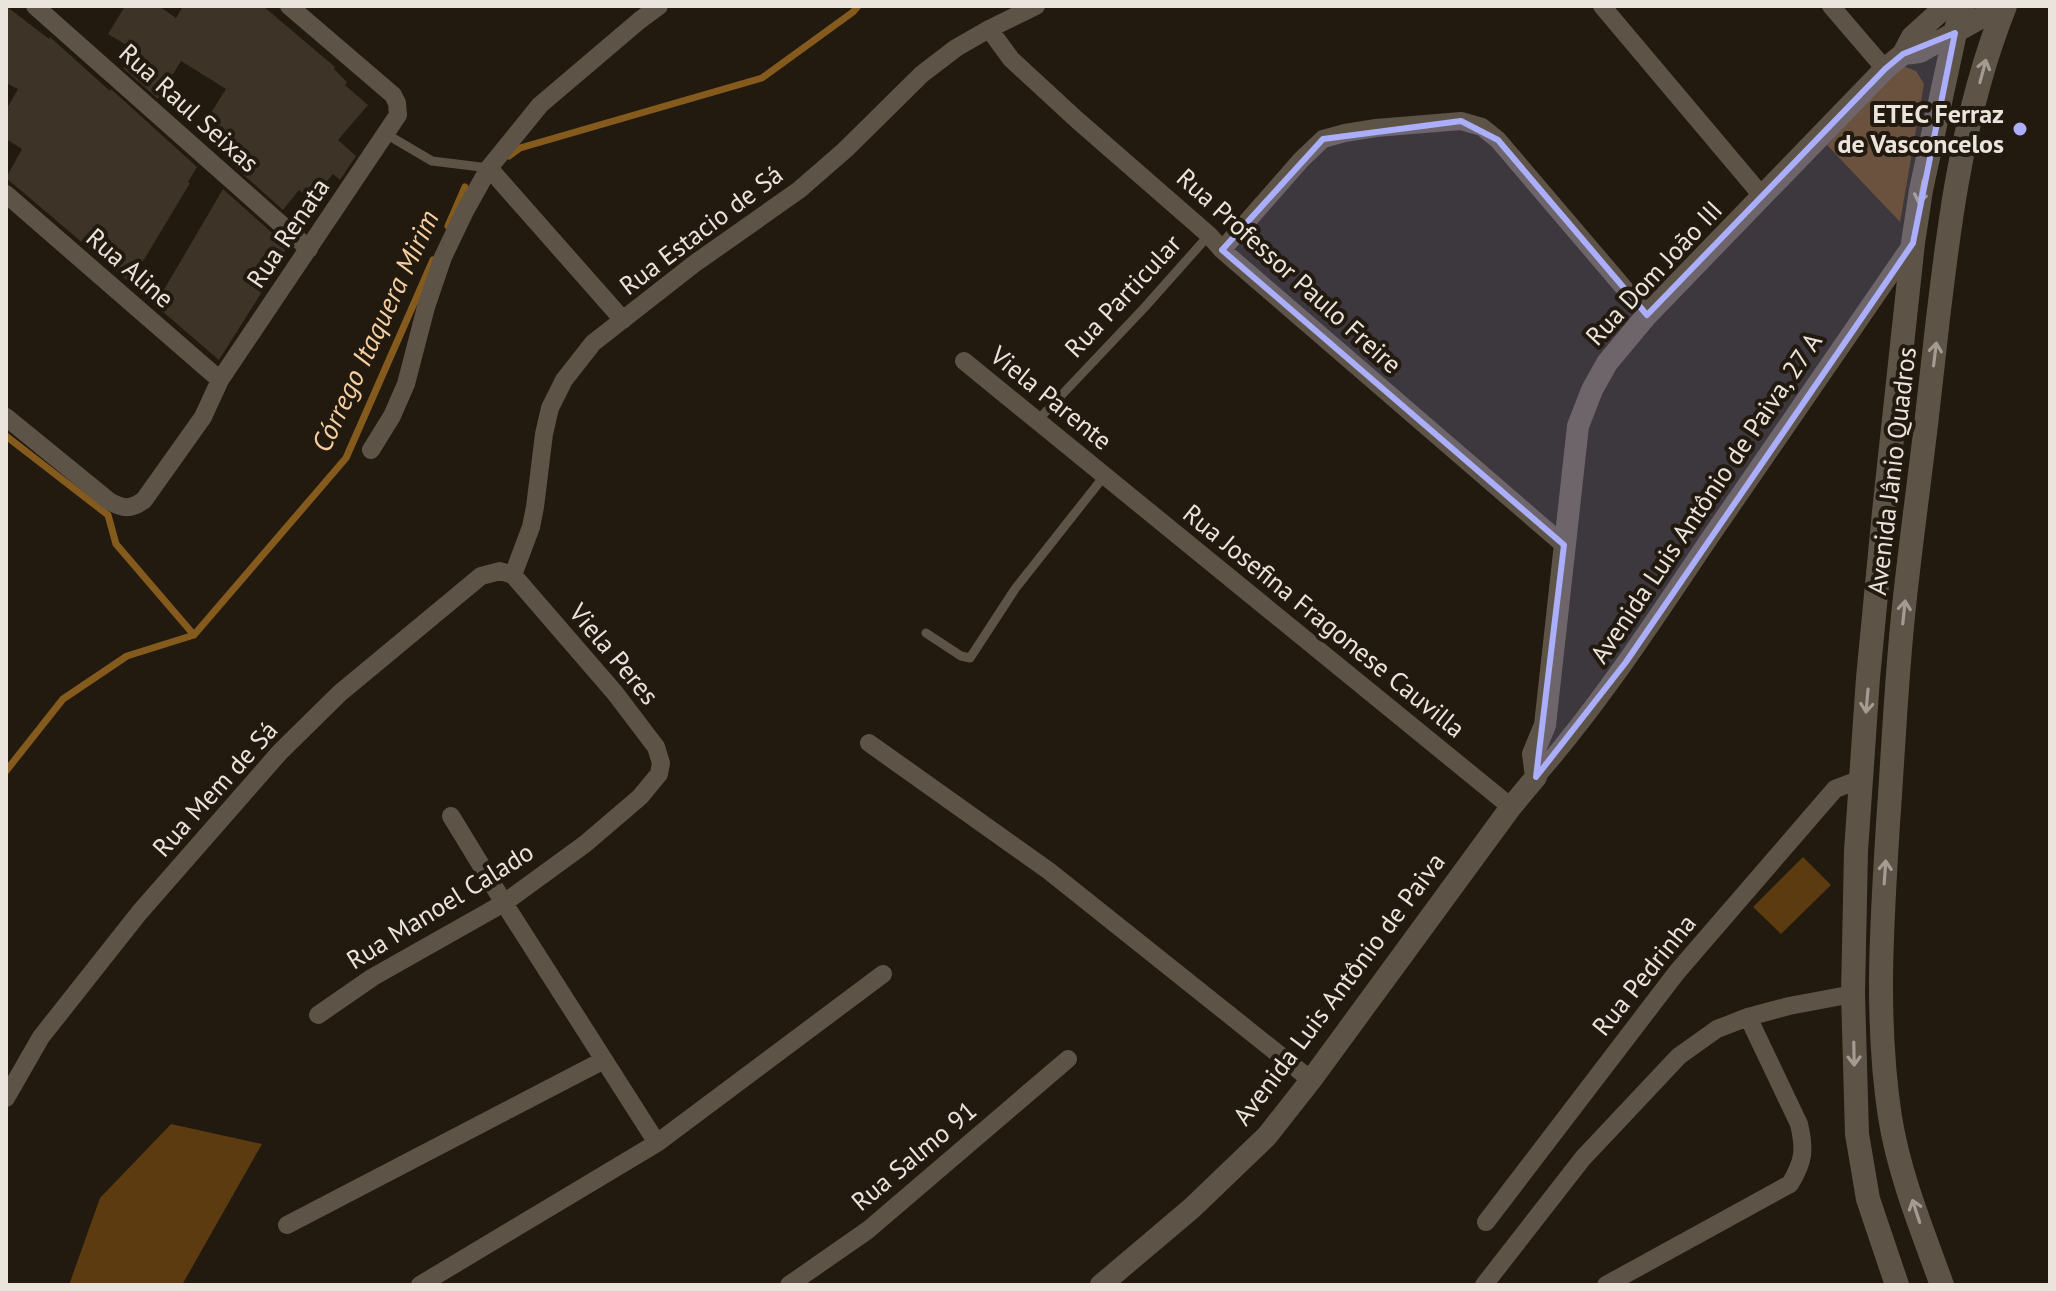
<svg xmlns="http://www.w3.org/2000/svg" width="2056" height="1291" font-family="'PT Sans',sans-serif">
	<rect width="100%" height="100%" fill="#22190f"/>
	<!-- green -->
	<path fill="#5b3b0f" d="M 1903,66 L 1916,71 L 1924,84 L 1900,222 L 1827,145 L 1894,72 Z
		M 1803,857 L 1831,885 L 1781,934 L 1753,907 Z
		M 171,1124 L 262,1144 L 182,1285 L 69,1285 L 100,1198 Z"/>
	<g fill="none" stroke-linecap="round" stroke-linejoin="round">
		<!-- stream -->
		<path stroke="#855a1d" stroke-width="7" d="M 509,156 L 520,148 L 762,78 L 853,12 L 858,6
			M 448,226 L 465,187
			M 6,436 L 108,515 L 116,544 L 194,635
			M 6,771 L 63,699 L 127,656 L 194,635 L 346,458 L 433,260"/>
	</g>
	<!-- building -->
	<path fill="#3d3327" d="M 6,6 L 49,39 L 50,37 L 110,91 L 111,89 L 197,167 L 188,182 L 190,183 L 130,283 L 6,178 L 22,149 L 6,139 L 6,110 L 18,89 L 6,83 Z
		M 125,6 L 159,6 L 176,18 L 183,6 L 263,6 L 335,67 L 334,69 L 347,82 L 345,85 L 368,105 L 338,140 L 356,156 L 340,180 L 333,174 L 311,200 L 299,190 L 283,210 L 236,168 L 239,163 L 200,130 L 226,89 L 181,61 L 158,99 L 123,68 L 135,50 L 108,34 Z
		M 223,189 L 288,247 L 256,285 L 263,290 L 219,360 L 155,305 Z"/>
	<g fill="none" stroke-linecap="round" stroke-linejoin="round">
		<!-- service -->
		<path stroke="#5e5347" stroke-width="9" d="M 386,134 L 432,161 L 489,168
			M 1037,421 L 1144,308 L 1209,235
			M 926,633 L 961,656 L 970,658 L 1015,589 L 1105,475"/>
		<!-- minor -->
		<path stroke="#5e5347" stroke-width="18" d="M 35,6 L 309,249
			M 1602,6 L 1763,197
			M 1831,6 L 1885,69
			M 989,29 L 1011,59 L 1076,119 L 1209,235 L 1222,250 L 1564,545
			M 489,168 L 623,320
			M 6,194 L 220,380
			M 1222,250 L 1301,160 L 1323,139 L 1345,133 L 1376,128 L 1461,121 L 1482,127 L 1498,140 L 1647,315
			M 964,361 L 1511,807
			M 6,417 L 109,501 C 123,509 131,510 144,500 L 203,417 L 220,380 L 398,115 L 397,103 L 393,95 L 289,6
			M 371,450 L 392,416 L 406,384 L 426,307 L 443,257 L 465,211 L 489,168 L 540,105 L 640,20 L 659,6
			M 513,575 L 531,527 L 535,507 L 544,434 L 550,408 L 564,380 L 593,343 L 694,264 L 799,190 L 845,150 L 922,74 L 956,48 L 989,29 L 1036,6
			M 869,743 L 1049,871 L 1311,1080
			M 1536,777 C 1601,703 1655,619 1711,536 C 1777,439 1844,342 1911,245
			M 451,816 L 504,903 L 657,1143
			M 318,1015 L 373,977 L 504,903 L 585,844 L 640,797 L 659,774 L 661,763 L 656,747 L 615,693 L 513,575
			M 6,1098 L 41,1037 L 139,913 L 280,752 L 340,693 L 481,576 L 500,571 L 513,575
			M 1486,1222 L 1677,972 L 1835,789 L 1861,779
			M 287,1225 L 604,1060
			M 420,1285 L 657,1143 L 883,974
			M 789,1285 L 868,1230 L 1068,1059
			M 1484,1285 L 1583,1158 L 1679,1056 L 1717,1029 L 1748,1017 L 1789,1006 L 1853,994
			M 1606,1285 L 1790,1184 C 1804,1161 1805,1150 1799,1124 L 1748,1017"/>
		<!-- tertiary -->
		<path stroke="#5e5347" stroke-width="22" d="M 1903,54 L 1920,52 L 2002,6
			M 1101,1285 L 1192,1208 L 1267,1136 L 1311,1080 L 1511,807 L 1536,777 L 1533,754 L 1545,725 L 1578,426 L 1592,390 L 1607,363 L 1647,315 L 1885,69 L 1903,54 L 1912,37 L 1946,6"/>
		<!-- secondary -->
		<path stroke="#5e5347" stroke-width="24" d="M 1897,1285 L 1868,1199 L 1857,1134 L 1853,994 L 1856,851 L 1868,678 L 1884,512 L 1913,243 L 1921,190 L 1955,33 L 1963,6
			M 1942,1285 C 1922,1230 1899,1174 1890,1117 C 1875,1019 1882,921 1888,824 C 1893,755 1896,685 1903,616 C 1909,557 1917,499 1924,441 C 1942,296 1950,143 2005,6"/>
	</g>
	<!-- one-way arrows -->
	<defs><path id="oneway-shaft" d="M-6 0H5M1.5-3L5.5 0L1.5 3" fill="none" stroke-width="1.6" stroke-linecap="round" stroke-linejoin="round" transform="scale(2)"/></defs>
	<g stroke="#a49c92">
		<use href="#oneway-shaft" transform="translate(1983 71) rotate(-75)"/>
		<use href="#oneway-shaft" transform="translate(1921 192) rotate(101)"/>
		<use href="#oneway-shaft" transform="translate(1935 354) rotate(-83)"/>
		<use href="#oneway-shaft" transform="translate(1904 612) rotate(-84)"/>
		<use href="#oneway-shaft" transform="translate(1867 701) rotate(95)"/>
		<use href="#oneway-shaft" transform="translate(1885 872) rotate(-86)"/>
		<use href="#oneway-shaft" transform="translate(1854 1054) rotate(89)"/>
		<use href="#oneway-shaft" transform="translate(1916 1211) rotate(-108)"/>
	</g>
	<!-- marked area -->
	<path fill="#abaffb" fill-opacity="0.2" stroke="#abaffb" stroke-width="6" stroke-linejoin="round" d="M 1955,33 L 1913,243 L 1626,662 L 1536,777 L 1564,545 L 1222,250 L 1323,139 L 1461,121 L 1498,140 L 1647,315 L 1885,69 L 1903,54 Z"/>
	<!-- markers -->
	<circle fill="#abaffb" stroke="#22190f" stroke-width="3" cx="2020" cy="129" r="8"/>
	<g text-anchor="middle" stroke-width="8" stroke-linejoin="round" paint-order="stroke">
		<!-- street labels -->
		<g font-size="26" fill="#eae4dc" stroke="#22190f">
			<text transform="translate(189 108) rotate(42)" y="9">Rua Raul Seixas</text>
			<text transform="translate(701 230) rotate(-37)" y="9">Rua Estacio de Sá</text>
			<text transform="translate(288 233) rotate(-56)" y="9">Rua Renata</text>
			<text transform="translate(130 268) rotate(41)" y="9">Rua Aline</text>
			<text transform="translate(1289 271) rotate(42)" y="9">Rua Professor Paulo Freire</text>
			<text transform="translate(1654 273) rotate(-47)" y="9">Rua Dom João III</text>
			<text transform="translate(1123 296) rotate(-47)" y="9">Rua Particular</text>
			<text transform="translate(1051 398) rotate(39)" y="9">Viela Parente</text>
			<text transform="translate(1892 471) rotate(-83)" y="9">Avenida Jânio Quadros</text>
			<text transform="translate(1706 498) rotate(-56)" y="9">Avenida Luis Antônio de Paiva, 27 A</text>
			<text transform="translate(1324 621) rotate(39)" y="9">Rua Josefina Fragonese Cauvilla</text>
			<text transform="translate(614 654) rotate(50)" y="9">Viela Peres</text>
			<text transform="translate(215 789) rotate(-48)" y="9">Rua Mem de Sá</text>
			<text transform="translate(440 906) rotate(-32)" y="9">Rua Manoel Calado</text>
			<text transform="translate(1644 975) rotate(-51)" y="9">Rua Pedrinha</text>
			<text transform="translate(1339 989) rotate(-53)" y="9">Avenida Luis Antônio de Paiva</text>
			<text transform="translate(914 1156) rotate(-40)" y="9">Rua Salmo 91</text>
		</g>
		<!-- poi labels -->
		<g font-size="26" font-weight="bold" fill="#eae4dc" stroke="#22190f" text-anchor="end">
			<text x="2004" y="123">ETEC Ferraz<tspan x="2004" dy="30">de Vasconcelos</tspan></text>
		</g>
		<!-- water labels -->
		<g font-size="28" font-style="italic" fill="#f6cfa1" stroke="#22190f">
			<text transform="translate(375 331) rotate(-65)" y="10">Córrego Itaquera Mirim</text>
		</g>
	</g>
	<!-- border -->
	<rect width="2056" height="1291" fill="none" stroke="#eae4dc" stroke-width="16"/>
</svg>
